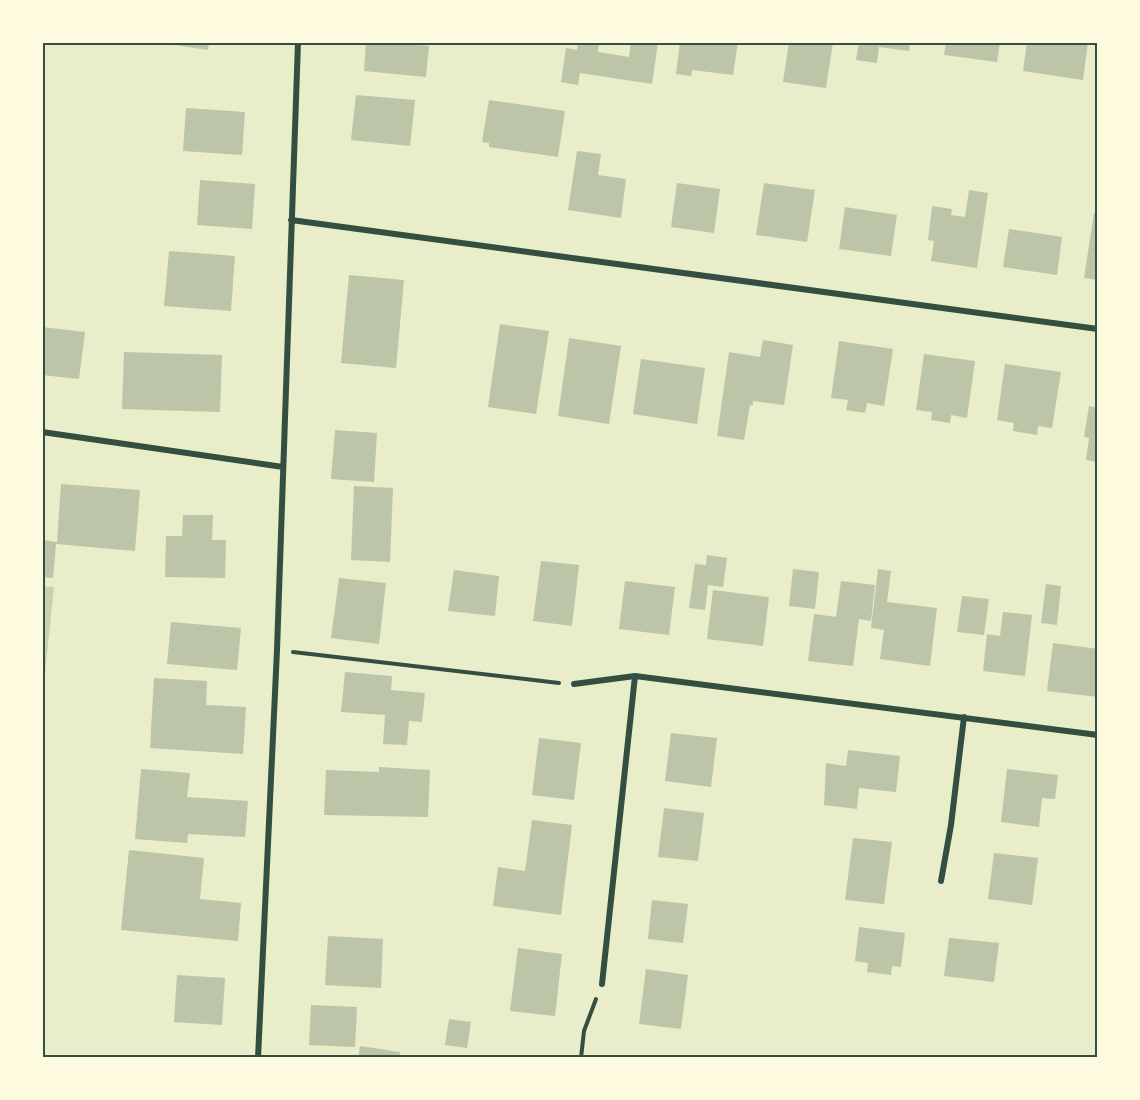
<svg xmlns="http://www.w3.org/2000/svg" width="1140" height="1100" font-family="Karla,sans-serif">
	<rect width="100%" height="100%" fill="#e9edc9"/>
	<!-- green -->
	<path fill="#cad2ad" d="M 42,586 L 54,587 L 42,702 Z"/>
	<!-- building -->
	<path fill="#bcc5a7" d="M 175,42 L 209,42 L 208,50 L 175,45 Z
		M 366,42 L 420,42 L 420,45 L 429,46 L 426,77 L 364,71 Z
		M 578,42 L 599,42 L 598,52 L 629,57 L 631,42 L 658,42 L 652,84 L 580,73 L 578,85 L 561,82 L 566,48 L 577,50 Z
		M 680,42 L 738,42 L 733,75 L 692,70 L 691,76 L 676,74 Z
		M 789,42 L 833,42 L 826,88 L 783,82 Z
		M 859,42 L 910,42 L 909,51 L 879,47 L 877,63 L 856,60 Z
		M 946,42 L 1000,42 L 997,62 L 944,55 Z
		M 1027,42 L 1088,42 L 1083,80 L 1023,71 Z
		M 356,95 L 415,100 L 410,146 L 351,140 Z
		M 489,100 L 565,111 L 558,157 L 489,147 L 489,143 L 482,142 Z
		M 186,108 L 245,112 L 242,155 L 183,151 Z
		M 577,151 L 601,154 L 598,175 L 626,179 L 621,218 L 568,210 Z
		M 200,180 L 255,184 L 252,229 L 197,225 Z
		M 677,183 L 720,189 L 714,233 L 671,227 Z
		M 764,183 L 815,190 L 807,242 L 756,235 Z
		M 969,190 L 988,193 L 977,268 L 931,261 L 934,241 L 928,240 L 932,206 L 952,209 L 951,215 L 965,217 Z
		M 845,207 L 897,215 L 891,256 L 839,249 Z
		M 1094,213 L 1098,213 L 1098,280 L 1084,278 Z
		M 1009,229 L 1062,237 L 1057,275 L 1003,267 Z
		M 169,251 L 235,256 L 231,311 L 164,306 Z
		M 349,275 L 404,280 L 396,368 L 341,363 Z
		M 500,324 L 549,331 L 536,414 L 488,407 Z
		M 42,327 L 85,332 L 79,379 L 42,375 Z
		M 569,338 L 621,346 L 609,424 L 558,416 Z
		M 763,340 L 793,345 L 784,405 L 753,401 L 753,405 L 750,405 L 744,440 L 717,436 L 729,352 L 760,357 Z
		M 839,341 L 893,349 L 884,406 L 867,403 L 865,413 L 846,410 L 848,400 L 831,398 Z
		M 124,352 L 222,355 L 220,412 L 122,409 Z
		M 924,354 L 975,361 L 967,418 L 951,415 L 950,423 L 931,420 L 932,412 L 916,410 Z
		M 641,359 L 705,368 L 697,424 L 633,414 Z
		M 1005,364 L 1061,372 L 1052,428 L 1038,426 L 1037,435 L 1013,431 L 1014,423 L 997,420 Z
		M 1089,406 L 1098,408 L 1098,462 L 1086,460 L 1089,438 L 1084,437 Z
		M 335,430 L 377,433 L 374,482 L 331,479 Z
		M 61,484 L 140,490 L 135,551 L 56,544 L 53,578 L 42,577 L 42,540 L 57,542 Z
		M 354,486 L 393,488 L 390,562 L 351,560 Z
		M 183,515 L 213,515 L 212,540 L 226,540 L 225,578 L 165,577 L 166,536 L 182,536 Z
		M 707,555 L 727,558 L 723,587 L 708,585 L 705,610 L 689,608 L 695,564 L 706,565 Z
		M 541,561 L 579,565 L 572,626 L 533,621 Z
		M 793,569 L 819,572 L 815,609 L 789,606 Z
		M 878,569 L 891,571 L 887,602 L 937,608 L 930,666 L 880,659 L 884,630 L 871,628 Z
		M 454,570 L 499,576 L 495,616 L 448,611 Z
		M 339,578 L 386,583 L 379,644 L 331,638 Z
		M 625,581 L 675,587 L 669,635 L 619,629 Z
		M 841,581 L 875,585 L 871,621 L 859,619 L 853,666 L 808,661 L 814,614 L 836,617 Z
		M 1046,584 L 1061,586 L 1057,625 L 1041,623 Z
		M 713,590 L 769,597 L 763,646 L 707,639 Z
		M 962,596 L 989,599 L 984,635 L 957,632 Z
		M 1003,612 L 1032,615 L 1025,676 L 983,671 L 987,634 L 1000,636 Z
		M 171,622 L 241,628 L 237,670 L 167,664 Z
		M 1053,643 L 1098,649 L 1098,697 L 1047,691 Z
		M 345,672 L 392,676 L 391,690 L 425,693 L 422,722 L 409,721 L 407,745 L 383,744 L 385,715 L 341,712 Z
		M 154,678 L 207,681 L 206,705 L 246,707 L 243,754 L 150,748 Z
		M 671,733 L 717,738 L 711,787 L 665,781 Z
		M 539,738 L 581,743 L 574,800 L 532,795 Z
		M 848,750 L 900,756 L 896,792 L 859,788 L 857,809 L 824,805 L 826,763 L 846,766 Z
		M 379,767 L 430,770 L 428,817 L 324,815 L 326,770 L 379,772 Z
		M 141,769 L 190,773 L 187,797 L 248,801 L 245,837 L 188,834 L 187,843 L 135,839 Z
		M 1007,769 L 1058,775 L 1055,799 L 1042,798 L 1039,827 L 1001,822 Z
		M 664,808 L 704,813 L 698,861 L 658,857 Z
		M 532,820 L 572,825 L 561,915 L 493,906 L 498,867 L 525,871 Z
		M 853,838 L 892,842 L 884,904 L 845,900 Z
		M 129,850 L 204,858 L 200,899 L 241,903 L 238,941 L 121,930 Z
		M 994,853 L 1038,858 L 1032,905 L 988,899 Z
		M 652,900 L 688,904 L 683,943 L 648,939 Z
		M 859,927 L 905,933 L 901,967 L 892,966 L 891,975 L 867,972 L 868,963 L 855,961 Z
		M 328,936 L 383,939 L 381,988 L 325,985 Z
		M 949,938 L 999,943 L 994,982 L 944,976 Z
		M 518,948 L 562,954 L 555,1016 L 510,1011 Z
		M 646,969 L 688,975 L 681,1029 L 639,1024 Z
		M 177,975 L 225,978 L 222,1025 L 174,1022 Z
		M 311,1005 L 357,1007 L 355,1047 L 309,1045 Z
		M 449,1019 L 471,1022 L 467,1048 L 445,1045 Z
		M 360,1046 L 400,1052 L 399,1058 L 358,1058 Z"/>
	<g fill="none" stroke-linecap="round" stroke-linejoin="round">
		<!-- path -->
		<path stroke="#344e41" stroke-width="4" d="M 293,652 L 559,683
			M 581,1058 L 584,1031 L 596,999"/>
		<!-- minor -->
		<path stroke="#344e41" stroke-width="6" d="M 291,220 L 1098,329
			M 42,432 L 283,467
			M 574,684 L 635,676 L 1098,735
			M 941,881 L 951,825 L 964,717
			M 602,984 L 635,676
			M 258,1058 L 277,650 L 298,42"/>
	</g>
	<!-- border -->
	<rect width="1140" height="1100" fill="none" stroke="#fefae0" stroke-width="87"/>
	<rect x="44" y="44" width="1052" height="1012" fill="none" stroke="#344e41" stroke-width="2"/>
</svg>
